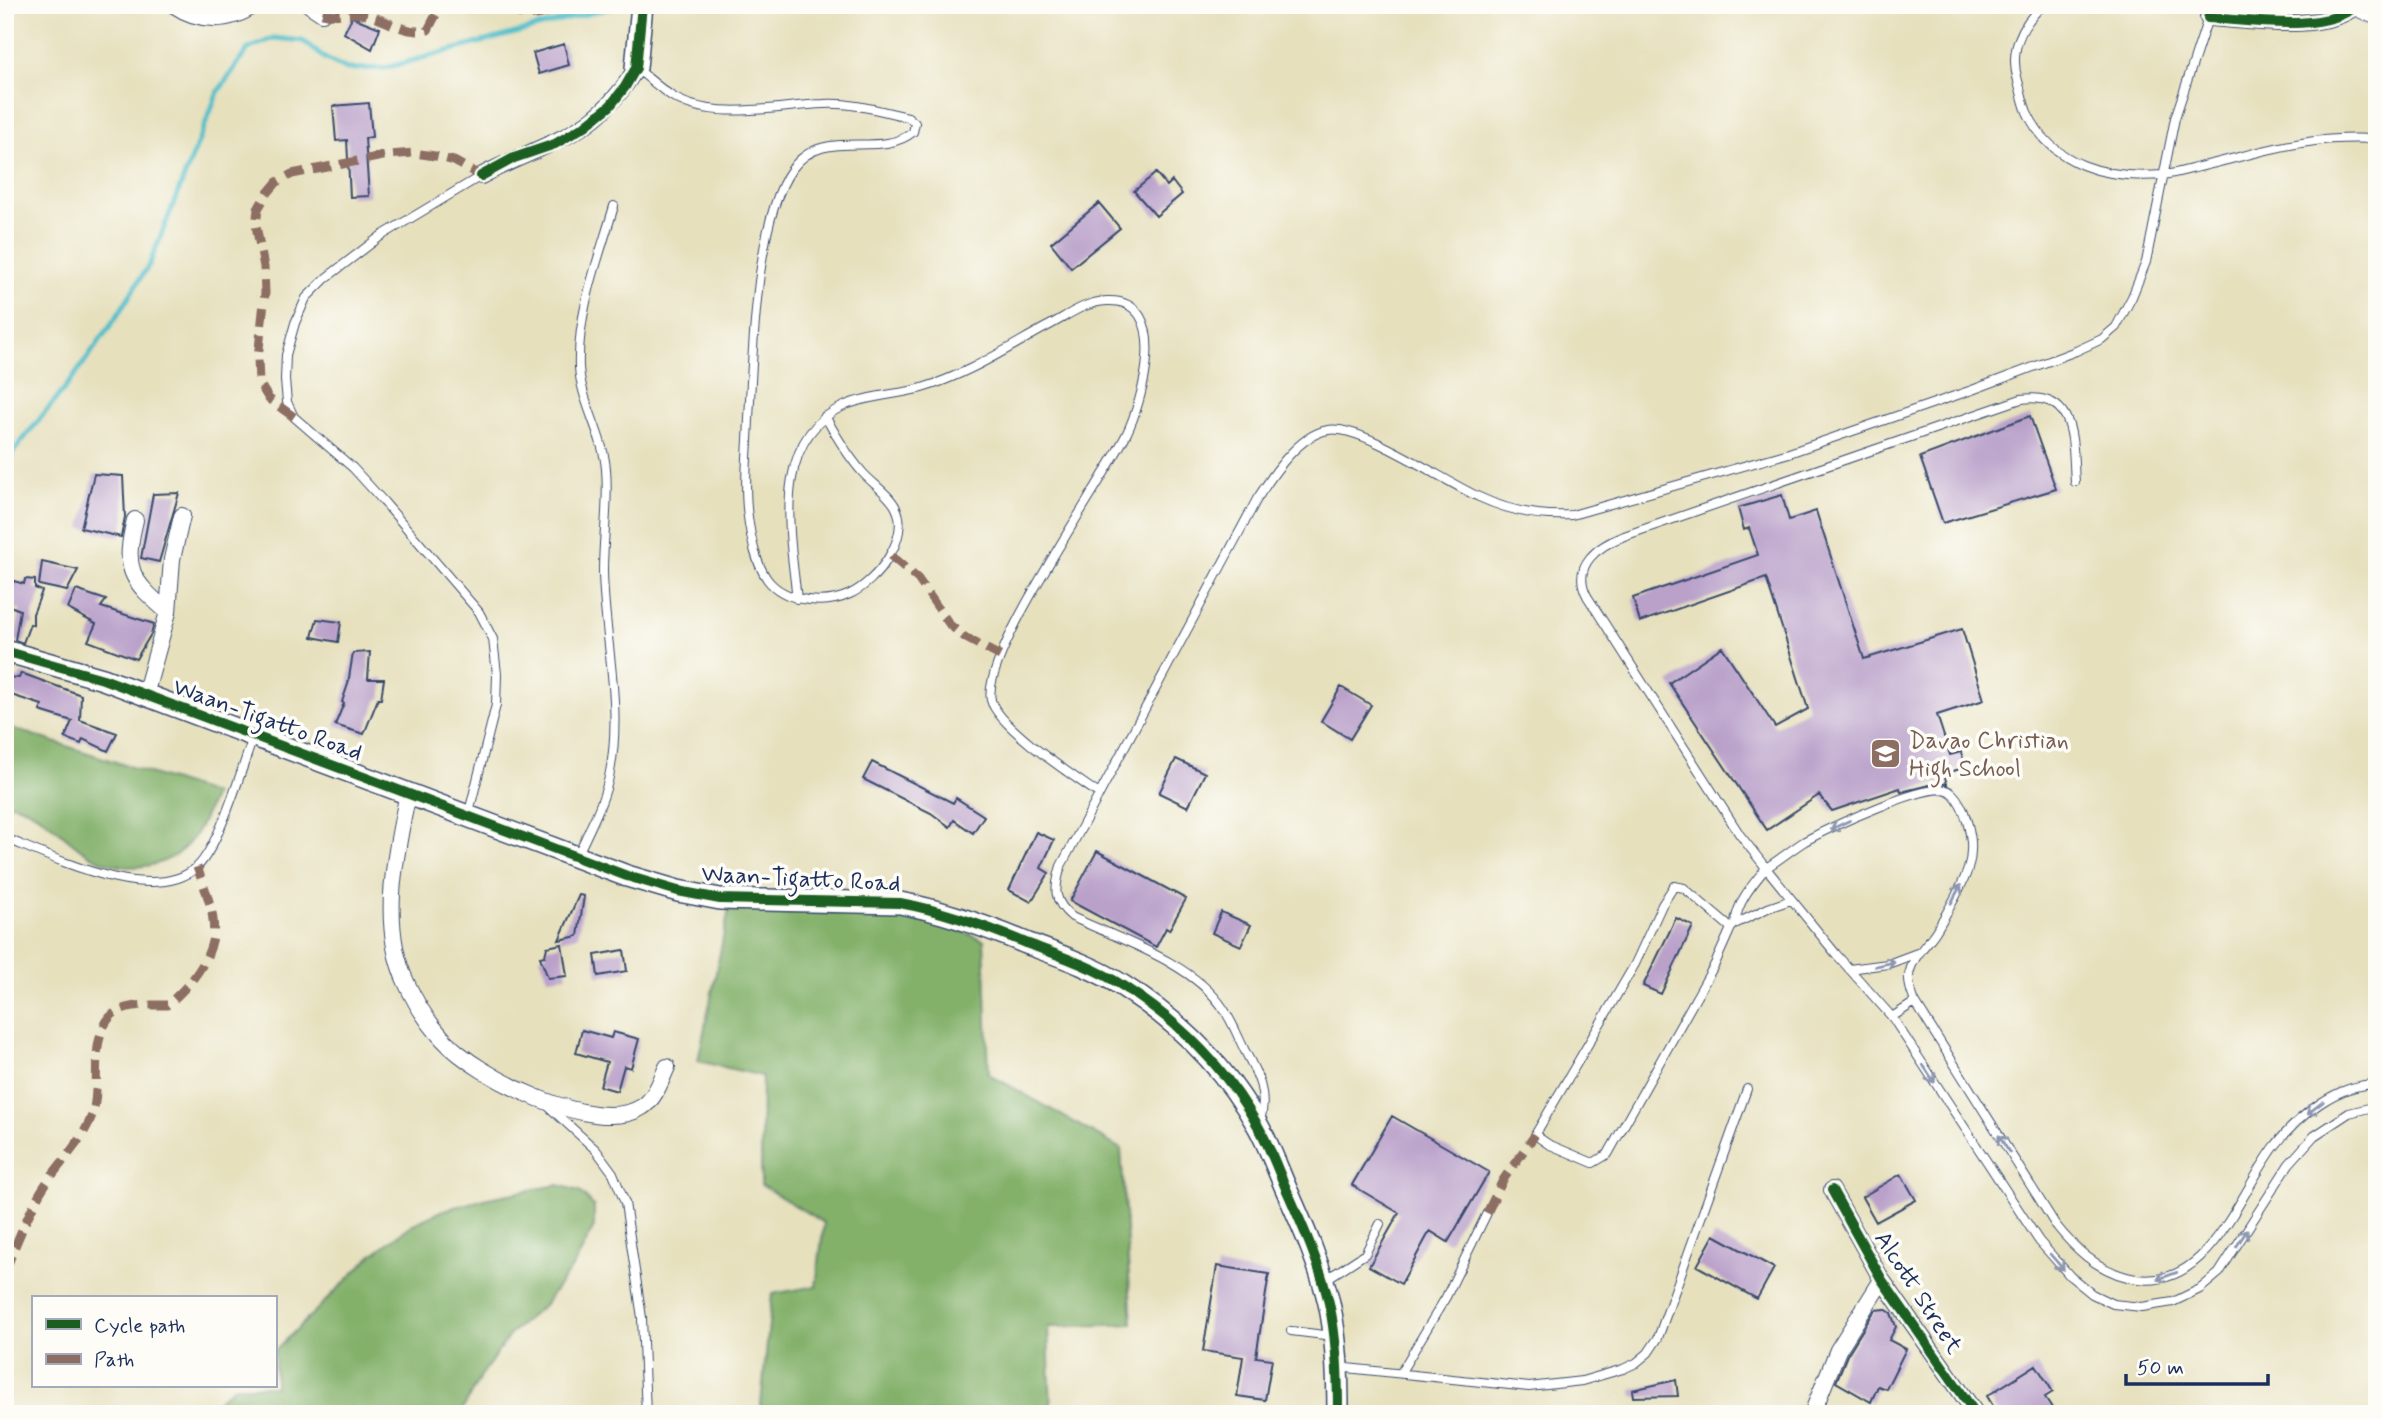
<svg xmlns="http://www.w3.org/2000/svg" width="2382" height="1419" font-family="Mynerve,sans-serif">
	<rect width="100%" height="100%" fill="#fdfcf7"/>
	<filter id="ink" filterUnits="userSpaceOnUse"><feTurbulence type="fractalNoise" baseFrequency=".0143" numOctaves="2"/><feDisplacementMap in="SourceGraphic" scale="14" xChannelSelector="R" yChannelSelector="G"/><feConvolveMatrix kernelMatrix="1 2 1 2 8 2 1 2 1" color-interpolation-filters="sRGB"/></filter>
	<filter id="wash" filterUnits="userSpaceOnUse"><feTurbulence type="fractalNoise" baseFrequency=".00686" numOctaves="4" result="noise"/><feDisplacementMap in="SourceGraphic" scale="28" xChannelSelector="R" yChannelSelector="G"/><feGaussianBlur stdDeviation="1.57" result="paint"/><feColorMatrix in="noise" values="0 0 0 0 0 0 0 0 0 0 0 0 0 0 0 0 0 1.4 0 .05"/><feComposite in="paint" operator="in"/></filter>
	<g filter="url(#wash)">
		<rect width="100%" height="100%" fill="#e6e0bd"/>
		<!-- forest -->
		<path fill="#83b16b" stroke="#4f7064" stroke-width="2" d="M 5,726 L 214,794 C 208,809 202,825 193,838 C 166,874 116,874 82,850 C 58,833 37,806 5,803 Z
			M 729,909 L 899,914 L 929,918 L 984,940 L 989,1074 L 1121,1149 L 1132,1324 L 1048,1327 L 1051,1414 L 760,1414 L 772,1294 L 816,1286 L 824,1223 L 761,1185 L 762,1076 L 698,1061 Z
			M 558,1185 L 579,1191 L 594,1206 L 594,1227 L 576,1262 L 544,1305 L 511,1333 L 481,1376 L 460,1414 L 201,1414 L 235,1386 L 275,1386 L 275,1351 L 372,1255 L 413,1224 L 444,1210 L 488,1198 Z"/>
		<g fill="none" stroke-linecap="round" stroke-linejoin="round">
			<!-- stream -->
			<path stroke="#50bdc9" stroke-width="5" d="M 5,462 L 73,378 L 117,316 L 150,263 L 218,92 L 248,49 L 274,38 L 303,41 L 326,59 L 347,69 L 385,68 L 620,5"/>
		</g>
		<g id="blocks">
			<!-- building -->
			<path fill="#baa1ca" d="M 352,17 L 380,28 L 372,49 L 344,33 Z
				M 564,44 L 569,65 L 539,74 L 533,53 Z
				M 369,103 L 372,137 L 365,138 L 369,196 L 350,197 L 347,140 L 336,141 L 333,106 Z
				M 1156,173 L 1167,186 L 1172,181 L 1182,194 L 1156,216 L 1134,191 Z
				M 1099,203 L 1120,228 L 1071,268 L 1051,243 Z
				M 2030,416 L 2056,489 L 1943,523 L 1920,457 Z
				M 94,474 L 123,476 L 125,517 L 121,537 L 81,528 Z
				M 179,493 L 159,562 L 141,558 L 153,494 Z
				M 1782,495 L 1789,520 L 1816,511 L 1864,659 L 1962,629 L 1984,700 L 1937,715 L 1950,755 L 1961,752 L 1966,767 L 1944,774 L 1947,784 L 1937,783 L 1901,792 L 1900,788 L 1832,811 L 1819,795 L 1767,830 L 1669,683 L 1722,647 L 1775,727 L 1808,709 L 1766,578 L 1640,622 L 1633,598 L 1758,555 L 1749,528 L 1744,530 L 1738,508 Z
				M 42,562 L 78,570 L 67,591 L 39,585 Z
				M 25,579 L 35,580 L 35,588 L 42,591 L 33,614 L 33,625 L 30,624 L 23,643 L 15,640 L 20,610 L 5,604 L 5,598 L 14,581 L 24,584 Z
				M 76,590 L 106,600 L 101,607 L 154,624 L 151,634 L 136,659 L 88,641 L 96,624 L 68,609 Z
				M 317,619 L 341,622 L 338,642 L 312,637 Z
				M 370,652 L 368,679 L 384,679 L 381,699 L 378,699 L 364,734 L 335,725 L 344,703 L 342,702 L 348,684 L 353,653 Z
				M 21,673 L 81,695 L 80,720 L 117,733 L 108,751 L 83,739 L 81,744 L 65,738 L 72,721 L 40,711 L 42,705 L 5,693 L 5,677 L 19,678 Z
				M 1341,687 L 1371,705 L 1350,739 L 1321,721 Z
				M 1176,759 L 1205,773 L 1188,807 L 1159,793 Z
				M 872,762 L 953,803 L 956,798 L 984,816 L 973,833 L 954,820 L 950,827 L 931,813 L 863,779 Z
				M 1036,832 L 1054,840 L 1041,868 L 1049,873 L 1031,902 L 1009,890 Z
				M 1097,851 L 1186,899 L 1169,930 L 1166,928 L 1156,947 L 1070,901 Z
				M 579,895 L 584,896 L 578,936 L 559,940 Z
				M 1221,912 L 1251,925 L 1241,946 L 1212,933 Z
				M 1676,918 L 1693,926 L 1661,994 L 1643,986 Z
				M 562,944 L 567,976 L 548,978 L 540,957 L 545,956 L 547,947 Z
				M 624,950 L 627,971 L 598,976 L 595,955 Z
				M 582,1030 L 611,1038 L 613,1032 L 639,1039 L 631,1068 L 624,1066 L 617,1091 L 600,1086 L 607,1062 L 576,1053 Z
				M 1392,1116 L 1489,1172 L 1448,1242 L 1430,1231 L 1401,1284 L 1369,1266 L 1399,1213 L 1352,1185 Z
				M 1901,1174 L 1916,1200 L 1876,1222 L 1862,1197 Z
				M 1714,1235 L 1774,1268 L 1757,1299 L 1697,1266 Z
				M 1217,1266 L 1269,1274 L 1256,1357 L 1272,1359 L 1265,1400 L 1237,1396 L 1243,1357 L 1203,1351 Z
				M 1885,1309 L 1891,1313 L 1896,1327 L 1889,1340 L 1906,1349 L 1886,1389 L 1878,1386 L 1871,1402 L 1836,1382 L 1847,1355 L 1875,1310 Z
				M 2036,1365 L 2053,1392 L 2045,1397 L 2056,1414 L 1998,1414 L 1987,1396 Z
				M 1676,1380 L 1678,1396 L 1633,1397 L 1632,1390 Z"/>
		</g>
	</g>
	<g filter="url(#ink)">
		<use href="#blocks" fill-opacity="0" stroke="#394a6c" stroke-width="2"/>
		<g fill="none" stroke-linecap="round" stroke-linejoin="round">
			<defs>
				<path id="service" d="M 2043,5 C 2021,25 2009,51 2018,81 C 2021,91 2023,102 2027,112 C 2052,166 2107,179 2162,175 C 2174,174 2187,170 2199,167 C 2235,159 2271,147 2308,142 C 2331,138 2354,138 2377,139
					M 2351,10 L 2377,21
					M 636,68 C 649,78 661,90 675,98 C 716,121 778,106 823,104 C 851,102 881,111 908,117 L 915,123 L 913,132 C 879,160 823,125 792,169 C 755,220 753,354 749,418 C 748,453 743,489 749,524 C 752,542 756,563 767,579 C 784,602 825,606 850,594 C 876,582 911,538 896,508 C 890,495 873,484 863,473 C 848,456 836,436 825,416
					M 797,599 C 790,535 770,437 846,405 C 870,395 897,395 922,388 C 966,375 1006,349 1046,327 C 1066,317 1083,302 1107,301 C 1173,298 1142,403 1126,435 C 1101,485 981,656 991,700 C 998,727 1075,777 1099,794
					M 468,816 L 496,705 L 497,674 L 493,639 L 479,612 L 384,502 L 353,468 L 294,417 L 287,402 L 285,380 L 286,355 L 295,323 L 306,298 L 326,278 L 381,236 L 481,176
					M 5,838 C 52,857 153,907 197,867 C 220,845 242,767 254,735
					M 577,856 C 589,830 605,801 610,772 C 623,705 604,638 603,571 C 603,537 609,503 606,469 C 603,434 581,402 579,367 C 577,312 599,258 614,206
					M 1735,924 C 1737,902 1752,885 1766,868 L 1740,835 L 1587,596 C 1571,565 1598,546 1624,536 L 2021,399 C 2078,391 2072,443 2075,482
					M 1731,928 L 1684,888 L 1674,886 L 1662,905 L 1635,964 L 1535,1135 L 1548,1144 L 1593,1163 L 1608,1154 L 1715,964 L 1731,928 L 1735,924 L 1768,908 L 1791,900
					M 1849,969 L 1888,964 L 1920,952
					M 1892,1017 L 1915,1002
					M 2377,1084 C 2337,1084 2298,1116 2275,1146 C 2237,1196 2207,1298 2127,1277 C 2096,1269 2074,1248 2055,1224 L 1915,1002 C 1912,994 1908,985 1909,976 C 1911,958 1927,945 1936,931 C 1947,912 1961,890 1968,869 C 1974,849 1971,832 1964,812 C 1961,805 1956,795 1949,791 C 1930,780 1827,829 1805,841 C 1792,849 1779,860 1766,868 L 1836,954 L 1892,1017 L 2039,1241 L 2070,1276 L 2092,1294 L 2113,1304 L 2142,1307 L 2173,1302 L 2200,1289 L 2219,1273 L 2289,1164 L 2314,1136 L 2349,1113 L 2377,1106
					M 549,1107 L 596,1150 L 613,1173 L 625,1203 L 642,1318 L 646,1414
					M 1260,1121 C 1268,1094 1258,1075 1245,1051 C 1238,1037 1232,1021 1223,1008 C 1193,963 1119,939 1072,917 C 1053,901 1054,889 1061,866 L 1257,499 C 1272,476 1298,435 1328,430 C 1361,424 1445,482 1479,497 C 1509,511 1539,517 1572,515 L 1789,453 L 1972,390 L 2076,351 L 2102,339 L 2116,327 L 2132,297 L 2146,262 L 2175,118 L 2208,18
					M 1325,1280 L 1365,1254 L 1380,1224
					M 1291,1331 L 1333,1336
					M 1337,1367 L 1529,1387 L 1582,1381 L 1623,1369 L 1636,1363 L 1648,1353 L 1658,1338 L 1747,1089
					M 1401,1372 L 1446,1297 L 1487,1213"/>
				<path id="minor" d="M 174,5 C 199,22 229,23 254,5
					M 310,5 L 322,13
					M 2208,18 C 2249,20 2324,34 2357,5
					M 481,176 C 546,141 596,138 636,68
					M 135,520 C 123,569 130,580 168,612
					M 145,695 L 168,612 L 172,559 L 182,516
					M 408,793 C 396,853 379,924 406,982 C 415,1002 429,1024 444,1040 C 476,1076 597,1137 642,1107 C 655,1099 661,1080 667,1067
					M 1832,1190 L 1882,1280 L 1976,1414
					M 1812,1414 L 1838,1350 L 1882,1280"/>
				<path id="tertiary" d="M 636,68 L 642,5
					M 5,651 L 103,679 L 627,876 L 678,891 L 720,899 L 900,903 C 944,911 985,926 1026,943 C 1058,955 1094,967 1123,986 C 1178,1021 1226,1068 1258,1126 C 1270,1147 1278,1171 1288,1193 C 1304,1229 1320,1265 1329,1303 C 1337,1339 1338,1377 1338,1414"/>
			</defs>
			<!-- service casing -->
			<use href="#service" stroke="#394a6c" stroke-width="10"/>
			<!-- minor casing -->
			<use href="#minor" stroke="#394a6c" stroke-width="18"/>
			<!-- tertiary casing -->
			<use href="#tertiary" stroke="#394a6c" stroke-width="24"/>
			<!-- service -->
			<use href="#service" stroke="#fff" stroke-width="8"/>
			<!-- minor -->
			<use href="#minor" stroke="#fff" stroke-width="16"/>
			<!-- tertiary -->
			<use href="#tertiary" stroke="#fff" stroke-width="21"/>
			<!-- quiet -->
			<path stroke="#8d6e63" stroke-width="9" stroke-dasharray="18 9" stroke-linecap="butt" d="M 508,5 C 520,22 548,15 564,5
				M 322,13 C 335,17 348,12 362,14 C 386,18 403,35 428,30 L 441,5
				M 294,417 L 269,399 L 259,383 L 258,358 L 265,293 L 264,267 L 256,226 L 258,209 L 266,195 L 277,182 L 292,174 L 388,155 L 414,153 L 435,156 L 454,161 L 481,176
				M 891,556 L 918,579 L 950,625 L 966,638 L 1000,656
				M 1487,1213 L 1503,1180 L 1535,1135
				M 5,1272 C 15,1245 27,1217 40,1193 C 55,1167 85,1140 93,1112 C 101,1083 89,1042 110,1017 C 123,1003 149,1005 167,1005 C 190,986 218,954 213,920 C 211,902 203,884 197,867"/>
			<defs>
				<path id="cycleway" d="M 2208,18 C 2249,20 2324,34 2357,5
					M 481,176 L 514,158 L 555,144 L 585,126 L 610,106 L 625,87 L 636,68 L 642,5
					M 5,651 L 103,679 L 627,876 L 678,891 L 720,899 L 900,903 C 944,911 985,926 1026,943 C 1058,955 1094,967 1123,986 C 1178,1021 1226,1068 1258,1126 C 1270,1147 1278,1171 1288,1193 C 1304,1229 1320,1265 1329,1303 C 1337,1339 1338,1377 1338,1414
					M 1832,1190 L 1882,1280 L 1976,1414"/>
			</defs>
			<!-- cycleway casing -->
			<use href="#cycleway" stroke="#fdfcf7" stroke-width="15"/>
			<!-- cycleway -->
			<use href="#cycleway" stroke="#1b5e20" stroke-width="10"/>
		</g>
		<!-- one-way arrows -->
		<defs><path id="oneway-shaft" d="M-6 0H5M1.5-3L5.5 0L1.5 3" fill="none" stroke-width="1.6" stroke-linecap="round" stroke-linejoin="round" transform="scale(1.75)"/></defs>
		<g stroke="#8d97ae">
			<use href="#oneway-shaft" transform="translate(1840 825) rotate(155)"/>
			<use href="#oneway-shaft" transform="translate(1956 894) rotate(-62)"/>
			<use href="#oneway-shaft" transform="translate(1885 964) rotate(-13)"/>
			<use href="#oneway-shaft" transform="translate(1929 1074) rotate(57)"/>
			<use href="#oneway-shaft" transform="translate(2315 1108) rotate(143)"/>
			<use href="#oneway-shaft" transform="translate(2004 1144) rotate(-122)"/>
			<use href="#oneway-shaft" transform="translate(2242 1238) rotate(-57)"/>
			<use href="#oneway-shaft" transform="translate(2057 1262) rotate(49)"/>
			<use href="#oneway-shaft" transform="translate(2167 1276) rotate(160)"/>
		</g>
	</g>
	<!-- icons -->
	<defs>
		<symbol id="school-square" viewBox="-11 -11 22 22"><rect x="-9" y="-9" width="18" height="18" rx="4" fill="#8d6e63" stroke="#fdfcf7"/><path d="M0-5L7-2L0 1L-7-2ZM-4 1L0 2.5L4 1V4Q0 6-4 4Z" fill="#fff"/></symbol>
	</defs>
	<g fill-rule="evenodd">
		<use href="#school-square" x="1868" y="736" width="35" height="35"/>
	</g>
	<g text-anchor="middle" stroke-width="7" stroke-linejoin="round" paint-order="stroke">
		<!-- street labels -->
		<g font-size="24" fill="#1b2f5e" stroke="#fdfcf7">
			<text transform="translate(268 719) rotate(20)" y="8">Waan-Tigatto Road</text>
			<text transform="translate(801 878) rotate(3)" y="8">Waan-Tigatto Road</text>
			<text transform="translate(1919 1292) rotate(57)" y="8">Alcott Street</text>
		</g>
		<!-- education labels -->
		<g font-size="24" fill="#785e54" stroke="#fdfcf7" text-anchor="start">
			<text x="1909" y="748">Davao Christian<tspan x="1909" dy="28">High School</tspan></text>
		</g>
	</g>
	<!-- margin -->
	<rect width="2382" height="1419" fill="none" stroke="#fdfcf7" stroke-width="28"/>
	<!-- legend -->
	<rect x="32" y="1296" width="245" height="91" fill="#fdfcf7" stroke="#a3aaba" stroke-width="2"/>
	<rect x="46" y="1319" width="35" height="10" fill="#1b5e20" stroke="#a3aaba" stroke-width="2"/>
	<text x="94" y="1332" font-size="21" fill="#1b2f5e">Cycle path</text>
	<rect x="46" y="1354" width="35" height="10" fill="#8d6e63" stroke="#a3aaba" stroke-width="2"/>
	<text x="94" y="1366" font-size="21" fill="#1b2f5e">Path</text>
	<!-- scale -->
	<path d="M2126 1374v10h142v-10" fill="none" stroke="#1b2f5e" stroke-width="3.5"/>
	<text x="2137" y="1374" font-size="21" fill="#1b2f5e" stroke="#fdfcf7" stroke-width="5" paint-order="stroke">50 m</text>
</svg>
